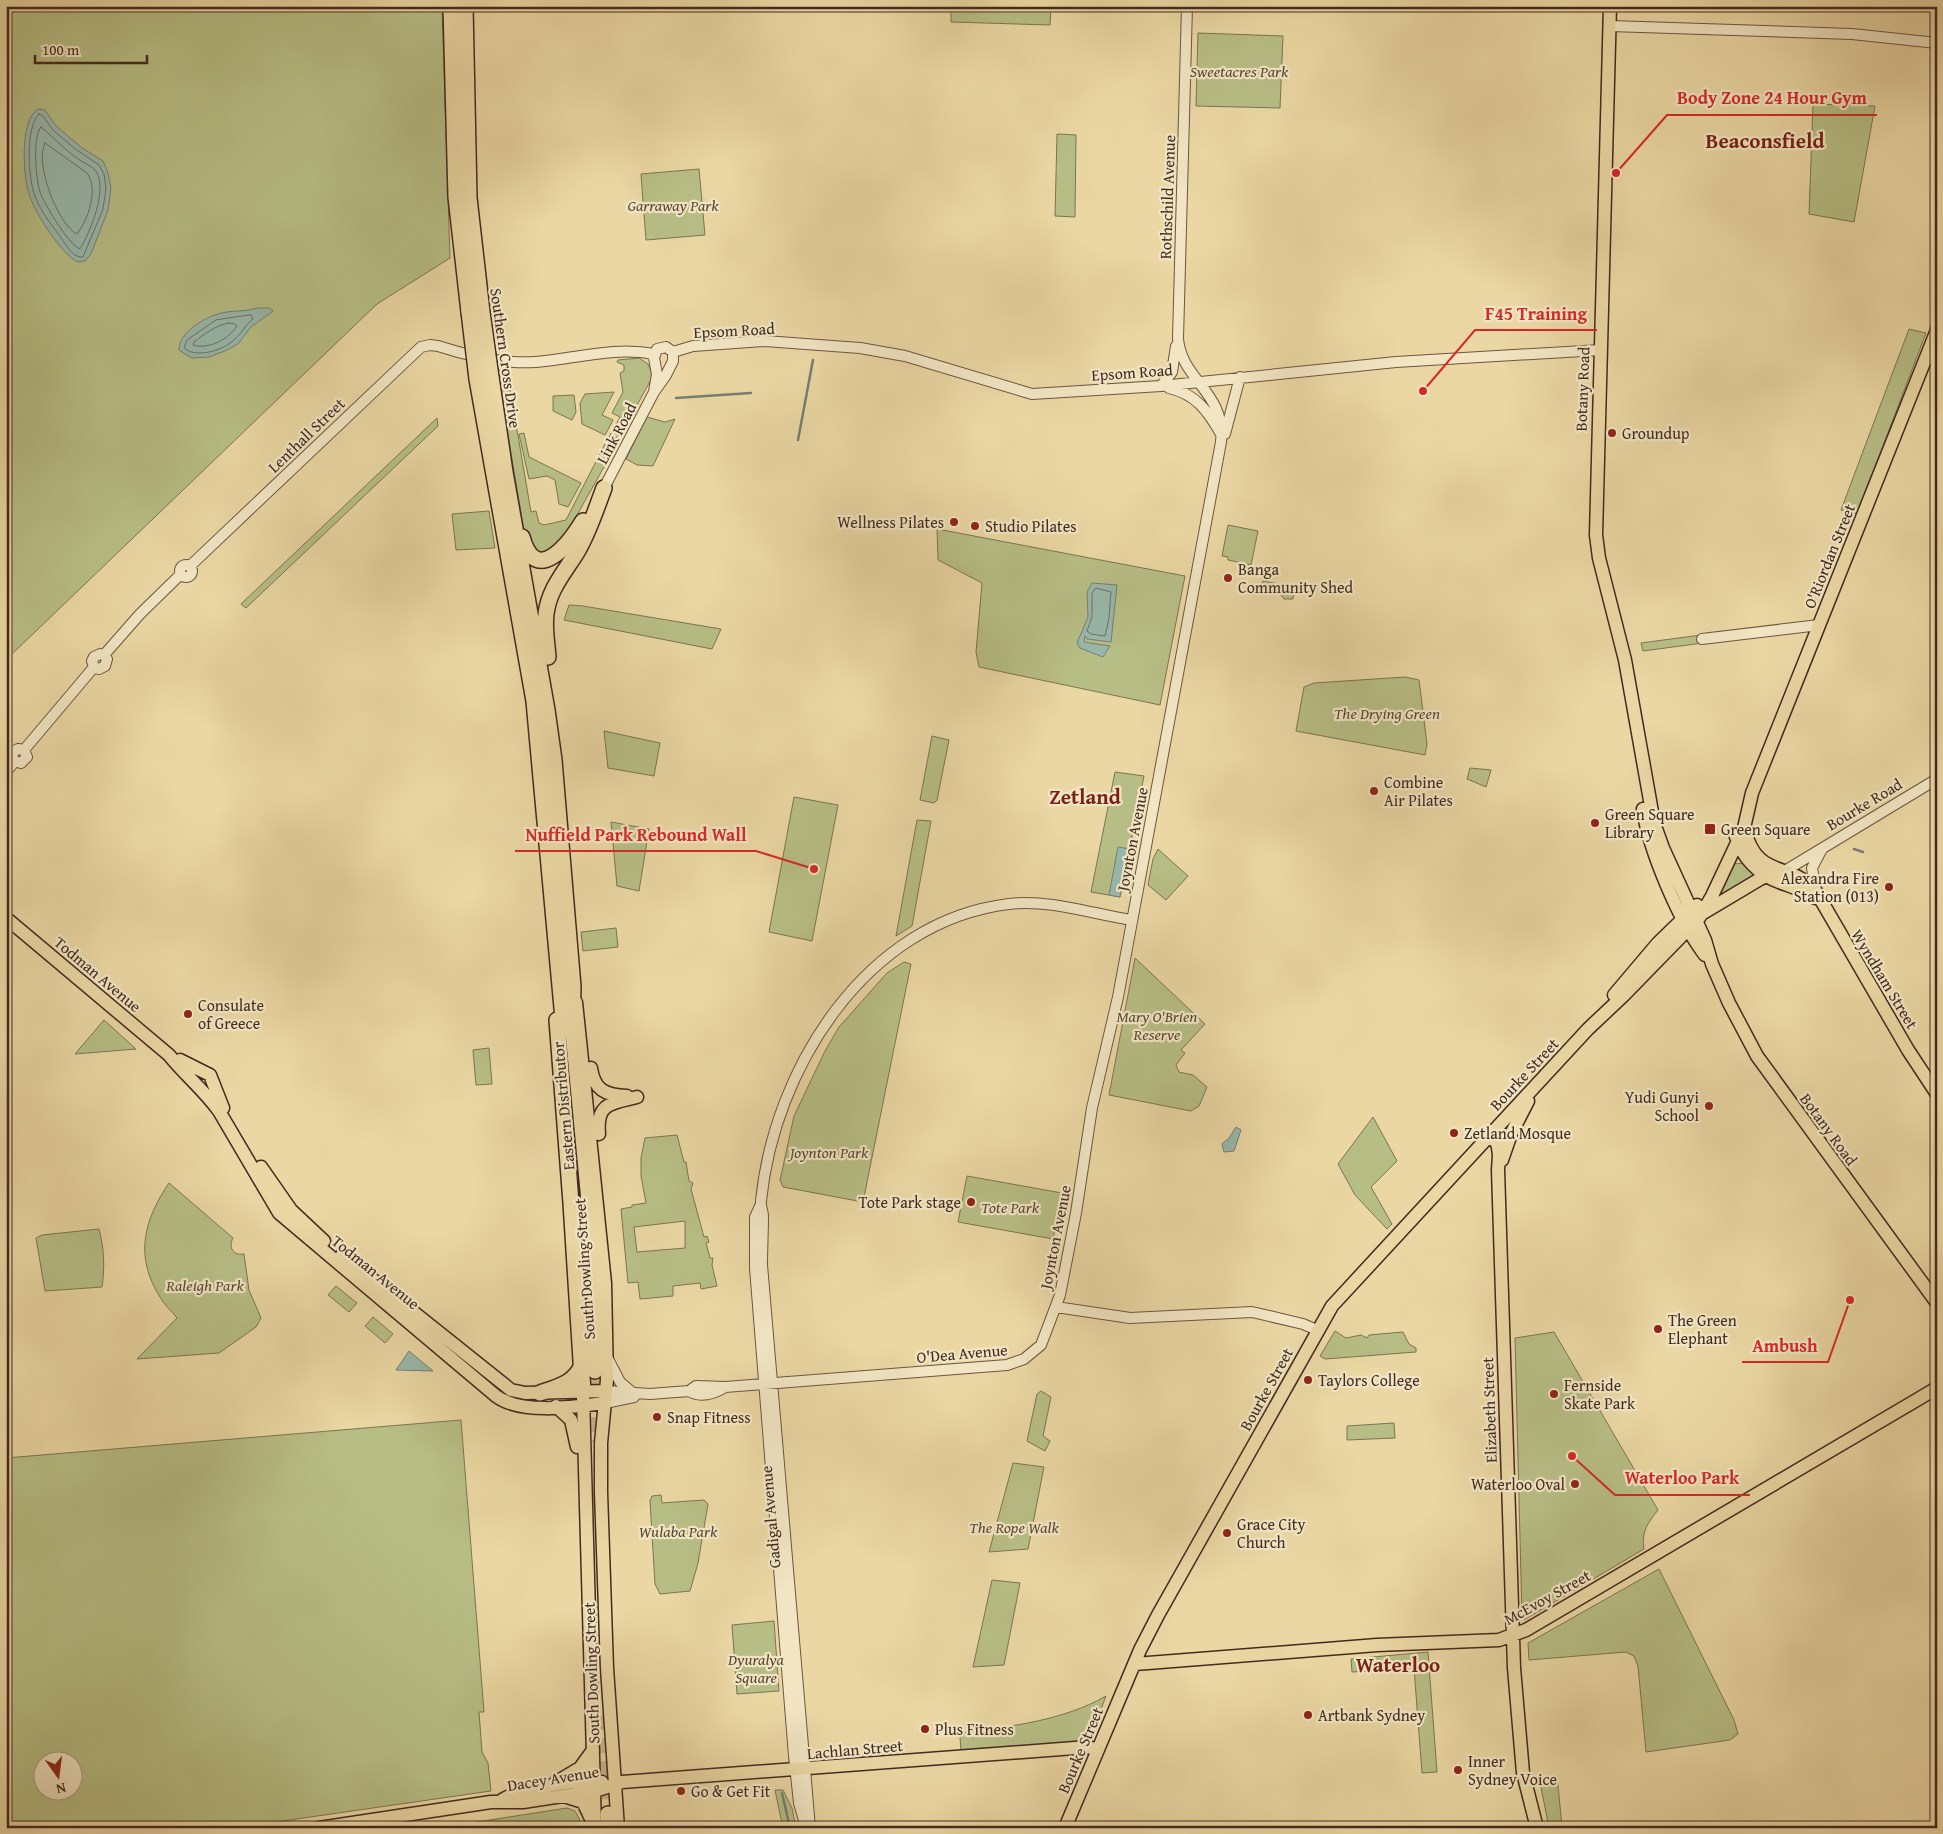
<svg xmlns="http://www.w3.org/2000/svg" width="1943" height="1834" font-family="'Gentium Book Plus',serif">
	<rect width="100%" height="100%" fill="#ead7a3"/>
	<filter id="stains"><feTurbulence type="fractalNoise" baseFrequency=".004" numOctaves="4"/><feColorMatrix values="0 0 0 0 .2 0 0 0 0 .09 0 0 0 0 .02 0 0 0 .5 -.17"/></filter>
	<radialGradient id="worn" r=".72"><stop offset=".6" stop-color="#630" stop-opacity="0"/><stop offset="1" stop-color="#630" stop-opacity=".3"/></radialGradient>
	<!-- green -->
	<path fill="#b7be85" stroke="#7d7452" fill-rule="evenodd" d="M 6,6 L 442,6 L 450,258 L 377,304 L 11,655 L 6,655 Z
		M 951,6 L 1051,6 L 1050,25 L 951,22 Z
		M 1198,33 L 1283,36 L 1280,108 L 1196,106 Z
		M 1813,104 L 1875,106 L 1854,222 L 1809,214 Z
		M 1057,134 L 1076,135 L 1075,217 L 1055,216 Z
		M 699,169 L 705,235 L 646,240 L 641,174 Z
		M 1909,329 L 1926,333 L 1857,514 L 1841,510 Z
		M 639,358 L 648,364 L 653,376 L 619,438 L 609,437 L 620,417 L 612,413 L 623,392 L 620,373 L 624,371 L 624,365 L 617,362 L 618,360 Z
		M 497,370 L 507,371 L 531,512 L 536,511 L 539,523 L 544,525 L 566,520 L 605,444 L 613,451 L 563,540 L 554,551 L 541,555 L 526,543 Z
		M 614,392 L 602,415 L 613,420 L 605,435 L 582,424 L 580,403 L 585,394 Z
		M 574,395 L 576,412 L 572,420 L 553,411 L 553,396 Z
		M 647,417 L 665,422 L 675,419 L 653,466 L 637,465 L 626,459 Z
		M 437,418 L 438,426 L 246,608 L 241,604 Z
		M 524,433 L 529,457 L 581,483 L 568,507 L 559,504 L 555,480 L 547,476 L 529,479 L 519,434 Z
		M 489,511 L 495,548 L 456,550 L 452,514 Z
		M 1228,525 L 1258,531 L 1251,565 L 1228,560 L 1228,557 L 1222,556 Z
		M 937,529 L 1185,576 L 1160,705 L 979,667 L 976,652 L 982,583 L 938,560 Z
		M 1263,581 L 1295,587 L 1293,599 L 1284,599 L 1280,594 L 1267,593 L 1261,586 Z
		M 569,605 L 583,606 L 721,629 L 712,649 L 564,620 Z
		M 1701,635 L 1703,643 L 1643,651 L 1641,643 Z
		M 1405,677 L 1419,680 L 1427,744 L 1425,755 L 1296,731 L 1304,687 L 1314,683 Z
		M 604,731 L 660,743 L 654,776 L 608,768 Z
		M 932,736 L 949,740 L 937,800 L 934,803 L 920,800 Z
		M 1470,768 L 1491,770 L 1486,787 L 1467,779 Z
		M 1115,772 L 1144,776 L 1120,897 L 1091,892 Z
		M 794,797 L 838,805 L 812,941 L 769,932 Z
		M 917,820 L 931,821 L 912,926 L 896,936 Z
		M 611,822 L 649,829 L 639,891 L 617,886 Z
		M 1158,849 L 1188,876 L 1166,900 L 1148,885 L 1153,859 Z
		M 1742,863 L 1753,874 L 1752,877 L 1719,897 L 1734,864 Z
		M 616,928 L 618,947 L 583,951 L 581,932 Z
		M 1135,958 L 1205,1024 L 1181,1050 L 1185,1053 L 1176,1065 L 1179,1072 L 1193,1075 L 1207,1087 L 1199,1106 L 1191,1111 L 1109,1095 Z
		M 904,962 L 911,964 L 863,1202 L 783,1187 L 780,1180 L 794,1116 L 825,1051 L 839,1027 L 887,973 Z
		M 104,1020 L 136,1049 L 75,1054 Z
		M 489,1048 L 492,1084 L 476,1085 L 473,1050 Z
		M 1373,1117 L 1397,1161 L 1371,1187 L 1392,1224 L 1387,1229 L 1355,1195 L 1338,1164 Z
		M 677,1135 L 684,1162 L 686,1162 L 689,1181 L 693,1183 L 691,1189 L 704,1237 L 707,1236 L 709,1242 L 706,1243 L 710,1258 L 713,1258 L 712,1265 L 717,1286 L 701,1289 L 700,1283 L 673,1286 L 673,1296 L 640,1299 L 638,1282 L 628,1283 L 621,1209 L 632,1207 L 632,1205 L 646,1203 L 641,1176 L 641,1158 L 645,1138 ZM 685,1221 L 685,1248 L 637,1252 L 634,1227 Z
		M 967,1176 L 1062,1193 L 1053,1239 L 958,1222 Z
		M 169,1183 L 233,1238 C 228,1247 233,1256 244,1254 L 249,1290 L 261,1318 L 256,1327 L 219,1353 L 137,1359 L 177,1318 C 172,1311 164,1305 160,1297 C 134,1256 144,1220 169,1183 Z
		M 99,1229 C 104,1248 105,1267 102,1287 L 45,1291 L 36,1238 L 42,1235 Z
		M 336,1286 L 357,1303 L 349,1312 L 328,1295 Z
		M 373,1317 L 393,1334 L 385,1343 L 365,1326 Z
		M 1335,1331 L 1346,1338 L 1361,1335 L 1367,1338 L 1369,1335 L 1403,1332 L 1409,1344 L 1416,1348 L 1416,1352 L 1325,1359 L 1320,1356 Z
		M 1554,1332 L 1658,1510 C 1648,1523 1641,1531 1644,1549 L 1524,1620 L 1522,1618 L 1515,1338 Z
		M 1041,1391 L 1051,1397 L 1043,1436 L 1050,1441 L 1045,1451 L 1027,1441 L 1037,1394 Z
		M 461,1420 L 484,1712 L 479,1712 L 482,1752 L 488,1763 L 491,1791 L 234,1828 L 6,1828 L 6,1458 ZM 42,1762 L 72,1762 L 72,1792 L 42,1792 Z
		M 1394,1423 L 1395,1438 L 1347,1440 L 1347,1426 Z
		M 1013,1463 L 1044,1467 L 1028,1549 L 989,1552 Z
		M 661,1495 L 662,1503 L 704,1500 L 708,1504 L 698,1563 L 690,1591 L 660,1594 L 655,1584 L 650,1501 L 652,1496 Z
		M 1659,1569 L 1734,1720 L 1738,1734 L 1730,1740 L 1646,1752 L 1638,1666 L 1634,1656 L 1626,1652 L 1529,1660 L 1528,1643 Z
		M 992,1580 L 1020,1583 L 1004,1665 L 973,1667 Z
		M 774,1621 L 779,1691 L 737,1694 L 732,1625 Z
		M 1428,1652 L 1437,1772 L 1422,1773 L 1414,1668 L 1352,1672 L 1351,1659 Z
		M 1106,1696 L 1089,1741 L 961,1751 L 960,1737 L 963,1733 C 1012,1726 1062,1721 1106,1696 Z
		M 1557,1776 L 1562,1826 L 1549,1828 L 1539,1777 Z
		M 775,1790 L 783,1790 L 792,1808 L 796,1828 L 783,1828 Z
		M 567,1808 L 575,1811 L 580,1820 L 579,1828 L 438,1828 Z"/>
	<!-- water -->
	<path fill="#98b8ac" stroke="#767f74" d="M 38,109 L 45,110 L 56,126 L 82,148 L 103,161 L 108,173 L 111,188 L 108,210 L 91,254 L 85,261 L 78,262 C 62,255 36,214 30,197 C 23,179 19,120 38,109 Z
		M 257,308 L 269,308 L 273,311 L 251,327 L 238,344 L 227,350 L 209,357 L 192,358 L 179,350 C 178,333 206,316 222,313 C 233,310 246,312 257,308 Z
		M 1092,583 L 1117,585 L 1111,642 L 1087,639 L 1085,636 L 1084,642 L 1110,646 L 1103,657 L 1080,648 L 1077,643 L 1088,617 L 1087,592 Z
		M 1118,847 L 1130,849 L 1120,897 L 1109,895 Z
		M 1236,1127 L 1241,1130 L 1234,1151 L 1224,1152 L 1222,1144 L 1229,1138 Z
		M 409,1351 L 433,1371 L 396,1370 Z"/>
	<g fill="none" stroke-linecap="round" stroke-linejoin="round">
		<!-- shore -->
		<path stroke="#6e7166" stroke-width="1" d="M 39,114 L 43,116 L 53,130 L 74,148 L 99,165 L 104,174 L 106,188 L 103,209 L 83,257 C 72,258 65,243 59,235 C 50,223 40,210 35,196 C 28,178 25,128 39,114 Z
			M 41,127 C 55,138 67,153 83,162 C 88,165 93,167 96,171 C 108,191 90,232 80,249 C 68,244 45,205 40,192 C 36,179 32,137 41,127 Z
			M 45,143 L 87,173 C 99,189 88,220 77,234 C 58,225 34,163 45,143 Z
			M 251,315 L 253,319 C 245,325 242,333 235,339 C 225,350 196,359 184,348 L 187,340 L 216,320 Z
			M 229,323 L 235,324 L 237,326 C 229,339 208,350 193,345 L 194,342 C 203,335 216,325 229,323 Z
			M 1096,588 L 1111,592 L 1109,618 L 1105,636 L 1091,634 L 1087,631 L 1092,617 L 1092,594 Z"/>
		<!-- stream -->
		<path stroke="#767f74" stroke-width="2.5" d="M 676,398 L 751,393
			M 798,440 L 813,360
			M 1854,849 L 1863,852
			M 782,1793 L 790,1828"/>
		<!-- highway-tunnel -->
		<path stroke="#c9b489" stroke-width="15" stroke-dasharray="15 8" stroke-linecap="butt" d="M 584,1255 L 586,1339
			M 595,1371 L 597,1442
			M 605,1715 L 608,1814"/>
		<defs>
			<path id="minor" d="M 1610,26 L 1852,34 L 1937,43
				M 673,352 L 693,346 L 765,341 L 860,348 L 905,356 L 1032,394 L 1161,386 L 1396,362 L 1600,350
				M 1161,386 L 1172,372 L 1176,346
				M 1169,388 C 1196,394 1208,411 1221,434
				M 1225,434 L 1240,377
				M 604,488 L 654,392 L 666,375 L 673,361 L 673,352 L 666,347 L 657,349 L 654,358 L 657,374 L 654,392
				M180 571a6 6 0 1 1 12 0a6 6 0 1 1-12 0Z
				M 190,566 L 421,347 L 430,345 L 438,346 C 469,356 503,364 536,362 C 575,359 614,346 654,354
				M 1702,639 L 1819,625
				M 104,655 L 140,614 L 181,574
				M 94,667 L 99,669 L 105,666 L 107,659 L 104,655
				M 94,667 L 92,661 L 94,657 L 100,654 L 104,655
				M 24,750 L 94,667
				M 15,761 L 21,763 L 27,757 L 24,750
				M 15,761 L 12,757 L 14,751 L 18,749 L 24,750
				M 6,772 L 15,761
				M 1783,872 L 1937,779
				M 1816,891 L 1812,868 L 1822,849
				M 761,1204 L 755,1217 L 755,1268 L 794,1756 L 799,1803 L 805,1824
				M 1056,1307 L 1130,1318 L 1252,1312 L 1303,1324 L 1317,1330
				M 607,1357 L 620,1382 L 633,1393
				M 606,1391 L 650,1394 L 689,1391 L 696,1386 L 725,1387 L 1007,1365 L 1024,1359 L 1041,1345 L 1060,1295 L 1076,1213 L 1092,1108 L 1118,997 L 1221,442 C 1226,392 1182,381 1178,339 L 1187,6
				M 689,1391 C 700,1398 714,1394 725,1387
				M 605,1403 L 634,1397
				M 810,1828 L 762,1265 C 762,1249 763,1232 763,1216 C 763,1211 760,1206 761,1201 C 774,1069 866,921 1009,904 C 1050,899 1092,914 1132,920"/>
			<path id="major" d="M 1610,6 L 1596,535 L 1599,558 L 1625,660 L 1654,823 L 1663,848 L 1705,940 L 1712,964 L 1729,1003 L 1757,1056 L 1937,1303
				M 1643,809 C 1649,850 1679,921 1705,955
				M 1744,828 C 1757,879 1785,861 1814,888 L 1908,1050 L 1937,1094
				M 1736,837 C 1742,857 1759,875 1779,882 C 1792,887 1804,890 1815,898
				M 1703,913 L 1760,879 L 1773,874
				M 6,918 L 169,1055 C 185,1075 204,1090 219,1111 L 279,1213 L 496,1396 C 521,1415 574,1407 605,1403
				M 1614,995 L 1658,943 L 1697,905
				M 576,1002 L 605,1283 L 607,1380 L 601,1443 L 601,1492 L 607,1668 L 618,1828
				M 180,1060 L 210,1075 L 223,1108
				M 591,1068 C 594,1090 605,1095 627,1096
				M 599,1134 C 596,1103 611,1103 637,1097
				M 1488,1137 L 1497,1142 L 1499,1154 L 1498,1170 L 1514,1668 L 1523,1773 L 1537,1828
				M 1502,1160 L 1511,1134 L 1528,1101
				M 261,1167 L 291,1210 L 324,1241
				M 342,1255 L 511,1390 L 525,1393 L 606,1391
				M 583,1397 L 595,1828
				M 556,1406 L 571,1420 L 577,1447
				M 1135,1664 L 1377,1645 L 1499,1640 L 1526,1630 L 1937,1388
				M 555,1783 L 580,1768 L 593,1750
				M 564,1796 L 583,1802 L 593,1823
				M 502,1800 C 520,1789 581,1778 602,1782
				M 319,1828 L 491,1802 L 523,1802 L 595,1791 L 622,1782 L 1088,1747 L 1098,1750
				M 1065,1828 L 1140,1650 L 1158,1615 L 1332,1306 L 1588,1029 L 1623,996 L 1699,918 L 1712,896 L 1744,828 L 1752,793 L 1937,330"/>
			<path id="highway" d="M 451,6 L 456,197 L 469,312
				M 465,6 L 469,198 L 482,312
				M 491,377 L 505,472 L 547,710 L 554,760 L 573,987 L 572,1021 L 592,1233 L 595,1302 L 595,1371
				M 477,379 L 534,701 L 564,1030
				M 522,537 C 536,587 569,544 583,521
				M 548,657 C 547,643 544,628 546,614 C 549,589 564,573 577,552 C 589,532 596,509 604,488
				M 557,1020 L 571,1203 L 583,1392
				M 540,1393 C 557,1387 576,1383 582,1364
				M 608,1814 L 609,1828"/>
		</defs>
		<!-- minor casing -->
		<use href="#minor" stroke="#6d5541" stroke-width="12"/>
		<!-- major casing -->
		<use href="#major" stroke="#432a20" stroke-width="15"/>
		<!-- highway casing -->
		<use href="#highway" stroke="#432a20" stroke-width="18"/>
		<!-- minor -->
		<use href="#minor" stroke="#f1e5c3" stroke-width="10"/>
		<!-- major -->
		<use href="#major" stroke="#ead7a3" stroke-width="12"/>
		<!-- highway -->
		<use href="#highway" stroke="#ead7a3" stroke-width="15"/>
		<defs>
			<path id="highway-bridge" d="M 469,312 L 477,379
				M 482,312 L 491,377"/>
		</defs>
		<!-- highway-bridge casing -->
		<use href="#highway-bridge" stroke="#432a20" stroke-width="18" stroke-linecap="butt"/>
		<!-- highway-bridge -->
		<use href="#highway-bridge" stroke="#ead7a3" stroke-width="15"/>
	</g>
	<!-- markers -->
	<g fill="#8f2418" stroke="#f1e5c3" stroke-width="2">
		<circle cx="1612" cy="433" r="5"/>
		<circle cx="954" cy="522" r="5"/>
		<circle cx="975" cy="526" r="5"/>
		<circle cx="1228" cy="578" r="5"/>
		<circle cx="1374" cy="791" r="5"/>
		<circle cx="1595" cy="823" r="5"/>
		<rect x="1704" y="823" width="12" height="12" rx="2.5"/>
		<circle cx="1889" cy="887" r="5"/>
		<circle cx="188" cy="1014" r="5"/>
		<circle cx="1709" cy="1106" r="5"/>
		<circle cx="1454" cy="1133" r="5"/>
		<circle cx="971" cy="1202" r="5"/>
		<circle cx="1658" cy="1329" r="5"/>
		<circle cx="1308" cy="1380" r="5"/>
		<circle cx="1554" cy="1394" r="5"/>
		<circle cx="657" cy="1417" r="5"/>
		<circle cx="1575" cy="1484" r="5"/>
		<circle cx="1227" cy="1533" r="5"/>
		<circle cx="1308" cy="1715" r="5"/>
		<circle cx="925" cy="1729" r="5"/>
		<circle cx="1458" cy="1770" r="5"/>
		<circle cx="681" cy="1791" r="5"/>
	</g>
	<g text-anchor="middle" stroke-width="4.5" stroke-linejoin="round" paint-order="stroke">
		<!-- park labels -->
		<g font-size="16" font-style="italic" fill="#5a4834" stroke="#f1e5c3">
			<text x="1239" y="77">Sweetacres Park</text>
			<text x="673" y="211">Garraway Park</text>
			<text x="1387" y="719">The Drying Green</text>
			<text x="1157" y="1022">Mary O'Brien<tspan x="1157" dy="18">Reserve</tspan></text>
			<text x="829" y="1158">Joynton Park</text>
			<text x="1010" y="1213">Tote Park</text>
			<text x="205" y="1291">Raleigh Park</text>
			<text x="1014" y="1533">The Rope Walk</text>
			<text x="678" y="1537">Wulaba Park</text>
			<text x="756" y="1665">Dyuralya<tspan x="756" dy="18">Square</tspan></text>
		</g>
		<!-- street labels -->
		<g font-size="16" fill="#432a20" stroke="#f1e5c3">
			<text transform="translate(1167 197) rotate(-88)" y="6">Rothschild Avenue</text>
			<text transform="translate(734 330) rotate(-3)" y="6">Epsom Road</text>
			<text transform="translate(506 358) rotate(82)" y="6">Southern Cross Drive</text>
			<text transform="translate(1132 372) rotate(-4)" y="6">Epsom Road</text>
			<text transform="translate(1582 389) rotate(-88)" y="6">Botany Road</text>
			<text transform="translate(616 433) rotate(-62)" y="6">Link Road</text>
			<text transform="translate(306 435) rotate(-44)" y="6">Lenthall Street</text>
			<text transform="translate(1829 556) rotate(-68)" y="6">O'Riordan Street</text>
			<text transform="translate(1864 804) rotate(-31)" y="6">Bourke Road</text>
			<text transform="translate(1132 839) rotate(-79)" y="6">Joynton Avenue</text>
			<text transform="translate(98 974) rotate(40)" y="6">Todman Avenue</text>
			<text transform="translate(1885 979) rotate(59)" y="6">Wyndham Street</text>
			<text transform="translate(1524 1074) rotate(-47)" y="6">Bourke Street</text>
			<text transform="translate(563 1106) rotate(-95)" y="6">Eastern Distributor</text>
			<text transform="translate(1829 1129) rotate(54)" y="6">Botany Road</text>
			<text transform="translate(1055 1237) rotate(-79)" y="6">Joynton Avenue</text>
			<text transform="translate(584 1269) rotate(-94)" y="6">South Dowling Street</text>
			<text transform="translate(376 1272) rotate(39)" y="6">Todman Avenue</text>
			<text transform="translate(962 1353) rotate(-5)" y="6">O'Dea Avenue</text>
			<text transform="translate(1266 1389) rotate(-61)" y="6">Bourke Street</text>
			<text transform="translate(1489 1410) rotate(-92)" y="6">Elizabeth Street</text>
			<text transform="translate(770 1517) rotate(-95)" y="6">Gadigal Avenue</text>
			<text transform="translate(1547 1597) rotate(-29)" y="6">McEvoy Street</text>
			<text transform="translate(591 1673) rotate(-92)" y="6">South Dowling Street</text>
			<text transform="translate(855 1749) rotate(-5)" y="6">Lachlan Street</text>
			<text transform="translate(1080 1750) rotate(-67)" y="6">Bourke Street</text>
			<text transform="translate(553 1778) rotate(-9)" y="6">Dacey Avenue</text>
		</g>
		<!-- poi labels -->
		<g font-size="16" fill="#432a20" stroke="#f1e5c3" text-anchor="start">
			<text x="1622" y="439">Groundup</text>
			<text x="944" y="528" text-anchor="end">Wellness Pilates</text>
			<text x="985" y="532">Studio Pilates</text>
			<text x="1238" y="575">Banga<tspan x="1238" dy="18">Community Shed</tspan></text>
			<text x="1384" y="788">Combine<tspan x="1384" dy="18">Air Pilates</tspan></text>
			<text x="1605" y="820">Green Square<tspan x="1605" dy="18">Library</tspan></text>
			<text x="1721" y="835">Green Square</text>
			<text x="1879" y="884" text-anchor="end">Alexandra Fire<tspan x="1879" dy="18">Station (013)</tspan></text>
			<text x="198" y="1011">Consulate<tspan x="198" dy="18">of Greece</tspan></text>
			<text x="1699" y="1103" text-anchor="end">Yudi Gunyi<tspan x="1699" dy="18">School</tspan></text>
			<text x="1464" y="1139">Zetland Mosque</text>
			<text x="961" y="1208" text-anchor="end">Tote Park stage</text>
			<text x="1668" y="1326">The Green<tspan x="1668" dy="18">Elephant</tspan></text>
			<text x="1318" y="1386">Taylors College</text>
			<text x="1564" y="1391">Fernside<tspan x="1564" dy="18">Skate Park</tspan></text>
			<text x="667" y="1423">Snap Fitness</text>
			<text x="1565" y="1490" text-anchor="end">Waterloo Oval</text>
			<text x="1237" y="1530">Grace City<tspan x="1237" dy="18">Church</tspan></text>
			<text x="1318" y="1721">Artbank Sydney</text>
			<text x="935" y="1735">Plus Fitness</text>
			<text x="1468" y="1767">Inner<tspan x="1468" dy="18">Sydney Voice</tspan></text>
			<text x="691" y="1797">Go &amp; Get Fit</text>
		</g>
		<!-- district labels -->
		<g font-size="21" font-weight="bold" fill="#7a1f14" stroke="#f1e5c3">
			<text x="1765" y="148">Beaconsfield</text>
			<text x="1085" y="804">Zetland</text>
			<text x="1398" y="1672">Waterloo</text>
		</g>
	</g>
	<!-- callouts -->
	<path fill="none" stroke="#d62828" stroke-width="2" d="M1616 173L1667 115H1877M1423 391L1475 330H1597M814 869L756 851H515M1850 1300L1828 1362H1742M1572 1456L1615 1495H1750"/>
	<g fill="#d62828" stroke="#f1e5c3" stroke-width="2">
		<circle cx="1616" cy="173" r="5"/>
		<circle cx="1423" cy="391" r="5"/>
		<circle cx="814" cy="869" r="5"/>
		<circle cx="1850" cy="1300" r="5"/>
		<circle cx="1572" cy="1456" r="5"/>
	</g>
	<g font-size="18" text-anchor="middle" font-weight="bold" fill="#d62828" stroke="#f1e5c3" stroke-width="4.5" stroke-linejoin="round" paint-order="stroke">
		<text x="1772" y="104">Body Zone 24 Hour Gym</text>
		<text x="1536" y="320">F45 Training</text>
		<text x="636" y="841">Nuffield Park Rebound Wall</text>
		<text x="1785" y="1352">Ambush</text>
		<text x="1682" y="1484">Waterloo Park</text>
	</g>
	<!-- margin -->
	<rect width="1943" height="1834" fill="none" stroke="#ead7a3" stroke-width="25"/>
	<rect x="8" y="8" width="1928" height="1819" fill="none" stroke="#432a20" stroke-width="2.5"/>
	<rect x="12" y="12" width="1918" height="1809" fill="none" stroke="#432a20"/>
	<!-- north arrow -->
	<g transform="translate(58 1776) rotate(166)"><circle r="24" fill="#f1e5c3" stroke="#ab9a82"/>
	<path d="M0-4L9 19L0 12L-9 19Z" fill="#8f2418"/>
	<text y="-8" font-size="14" font-weight="bold" text-anchor="middle" fill="#432a20">N</text>
	</g>
	<!-- scale -->
	<path d="M35 55v8h112v-8" fill="none" stroke="#432a20" stroke-width="2.5"/>
	<text x="42" y="55" font-size="15" fill="#432a20" stroke="#f1e5c3" stroke-width="4" paint-order="stroke">100 m</text>
	<rect width="100%" height="100%" filter="url(#stains)"/>
	<rect width="100%" height="100%" fill="url(#worn)"/>
</svg>
